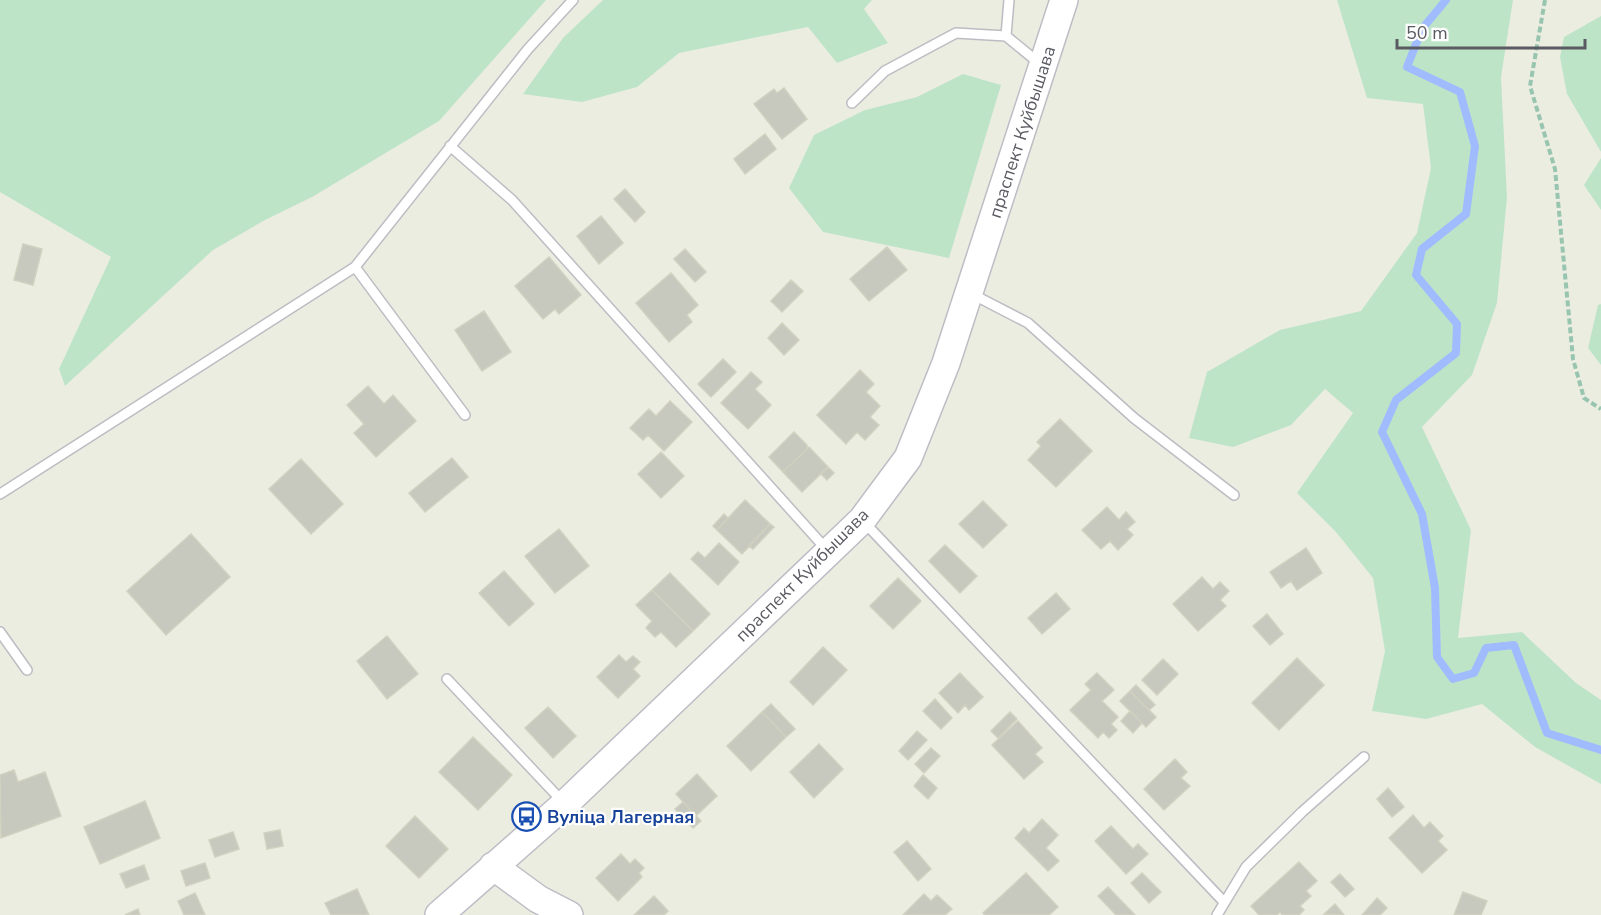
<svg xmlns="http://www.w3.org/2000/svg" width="1601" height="915" font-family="'Nunito Sans',sans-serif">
	<rect width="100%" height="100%" fill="#ecede1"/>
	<!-- green -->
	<path fill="#bee4c8" d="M 0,0 L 546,0 L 439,121 L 312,197 L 265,220 L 213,250 L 65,386 L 59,369 L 111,257 L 0,192 Z
		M 603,0 L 872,0 L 864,9 L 888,43 L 837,63 L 808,27 L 679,53 L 637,87 L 582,102 L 523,94 L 563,38 Z
		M 1337,0 L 1513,0 L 1501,77 L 1507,197 L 1497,303 L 1472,375 L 1422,427 L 1471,530 L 1458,638 L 1522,632 L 1576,683 L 1601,700 L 1601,784 L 1535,747 L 1482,704 L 1426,719 L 1372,711 L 1385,651 L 1373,578 L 1336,532 L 1297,493 L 1353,413 L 1325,389 L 1291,425 L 1233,447 L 1189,438 L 1207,372 L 1280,330 L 1361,311 L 1417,233 L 1431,168 L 1423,104 L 1367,98 Z
		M 1601,16 L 1601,152 L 1567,94 L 1560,57 L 1564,37 Z
		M 963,74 L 1001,85 L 949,258 L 823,232 L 789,188 L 814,135 L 865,110 L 917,97 Z
		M 1601,158 L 1601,210 L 1584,185 Z
		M 1601,304 L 1601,365 L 1588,348 L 1598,305 Z"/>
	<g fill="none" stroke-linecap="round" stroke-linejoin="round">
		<!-- stream -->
		<path stroke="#a0bbfe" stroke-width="8" d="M 1446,0 L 1422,29 L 1407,67 L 1460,92 L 1475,146 L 1466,214 L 1422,249 L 1416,275 L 1457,324 L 1456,353 L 1396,400 L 1382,432 L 1422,514 L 1435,588 L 1437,657 L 1453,679 L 1474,673 L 1486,648 L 1514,645 L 1547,733 L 1601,750"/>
	</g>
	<!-- building -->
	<path fill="#c7c8be" stroke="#d1d1c0" stroke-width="1.5" d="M 784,88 L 807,119 L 782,139 L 754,104 L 774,89 L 777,93 Z
		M 765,134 L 776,149 L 745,174 L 734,159 Z
		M 625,189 L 645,212 L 635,222 L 614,199 Z
		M 601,216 L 623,243 L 599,264 L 577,236 Z
		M 23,244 L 42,249 L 33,285 L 14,280 Z
		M 887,247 L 907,270 L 869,301 L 850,279 Z
		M 685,249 L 706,272 L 695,282 L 674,259 Z
		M 549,257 L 581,295 L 559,314 L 555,309 L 543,319 L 515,286 Z
		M 671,273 L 698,305 L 687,315 L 692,322 L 669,342 L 636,303 Z
		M 791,280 L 803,291 L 782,312 L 771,301 Z
		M 484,311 L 511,352 L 482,371 L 455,330 Z
		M 782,323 L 799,340 L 784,355 L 768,338 Z
		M 723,359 L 736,372 L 711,397 L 698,384 Z
		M 860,370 L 874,384 L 866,392 L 880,406 L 870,417 L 879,425 L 865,440 L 857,432 L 846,444 L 817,415 Z
		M 751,372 L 762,382 L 755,389 L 771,405 L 748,429 L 721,403 Z
		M 368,386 L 384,404 L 393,395 L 416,421 L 376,457 L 354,433 L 364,424 L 347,405 Z
		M 670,401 L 692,422 L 664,451 L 648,435 L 643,440 L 630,428 L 649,409 L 656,416 Z
		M 1060,419 L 1092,451 L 1056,487 L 1028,460 L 1041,446 L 1037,442 Z
		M 794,432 L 807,445 L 807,449 L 783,472 L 769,457 Z
		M 809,447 L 828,467 L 802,492 L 783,472 Z
		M 661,452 L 684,476 L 661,498 L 638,474 Z
		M 452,458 L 468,477 L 425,512 L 409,493 Z
		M 301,459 L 343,504 L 311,534 L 269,489 Z
		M 828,467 L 834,473 L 827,480 L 821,474 Z
		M 745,500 L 770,524 L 742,554 L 717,530 Z
		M 983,501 L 1007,525 L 983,548 L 959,524 Z
		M 1107,507 L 1119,520 L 1126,512 L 1135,522 L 1127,529 L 1133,535 L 1118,550 L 1110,541 L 1101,549 L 1082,530 Z
		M 724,514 L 728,518 L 717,530 L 713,526 Z
		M 770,524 L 774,527 L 753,549 L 749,546 Z
		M 559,529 L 589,566 L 555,593 L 525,556 Z
		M 191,534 L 230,577 L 166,635 L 127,591 Z
		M 719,543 L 739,562 L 718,585 L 691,559 L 698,552 L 705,558 Z
		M 945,545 L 977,576 L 960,593 L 929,561 Z
		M 1306,548 L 1322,573 L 1297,590 L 1291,581 L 1281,588 L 1270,572 Z
		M 504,571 L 534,604 L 509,626 L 479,593 Z
		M 670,573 L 710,614 L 693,631 L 652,590 Z
		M 1202,577 L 1213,589 L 1220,582 L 1229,591 L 1220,600 L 1226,606 L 1198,631 L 1173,604 Z
		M 898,578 L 921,601 L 893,629 L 870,606 Z
		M 652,590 L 693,631 L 676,647 L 661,632 L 655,637 L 646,628 L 652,621 L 636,605 Z
		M 1056,593 L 1070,609 L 1042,634 L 1028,618 Z
		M 1267,614 L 1283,634 L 1270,645 L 1253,626 Z
		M 387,636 L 418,674 L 387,699 L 357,661 Z
		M 823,647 L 847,670 L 813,705 L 790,682 Z
		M 619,655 L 626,662 L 633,656 L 640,662 L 633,669 L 640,676 L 618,698 L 597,677 Z
		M 1297,658 L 1324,685 L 1279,730 L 1252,703 Z
		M 1163,659 L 1178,674 L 1157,695 L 1142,680 Z
		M 960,673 L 983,697 L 969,710 L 965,705 L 958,713 L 939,693 Z
		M 1097,673 L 1114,690 L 1102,701 L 1118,717 L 1111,724 L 1117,730 L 1109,738 L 1103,732 L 1098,738 L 1070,710 L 1091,690 L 1085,684 Z
		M 1136,685 L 1155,705 L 1149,710 L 1130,691 Z
		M 1130,691 L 1156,717 L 1146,727 L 1120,701 Z
		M 935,699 L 952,718 L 941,729 L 923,711 Z
		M 771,704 L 795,729 L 786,737 L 762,712 Z
		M 548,707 L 576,736 L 553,758 L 525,728 Z
		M 1130,711 L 1142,723 L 1133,733 L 1121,721 Z
		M 762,712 L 786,737 L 751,771 L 727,746 Z
		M 1010,712 L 1017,719 L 998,738 L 991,731 Z
		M 1018,721 L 1042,748 L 1035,754 L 1043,762 L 1024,779 L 992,745 Z
		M 917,731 L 927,740 L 908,760 L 899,751 Z
		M 473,737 L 512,775 L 478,810 L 439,772 Z
		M 819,744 L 843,769 L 814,798 L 790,772 Z
		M 931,748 L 940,756 L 924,773 L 915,764 Z
		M 1175,759 L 1187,772 L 1181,778 L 1190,786 L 1164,810 L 1144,789 Z
		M 14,770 L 18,782 L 45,772 L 61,816 L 1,838 L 0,775 Z
		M 697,774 L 717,796 L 696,816 L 676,794 Z
		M 923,775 L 937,788 L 928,799 L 914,786 Z
		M 1388,788 L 1404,807 L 1392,817 L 1377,799 Z
		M 145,801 L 160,838 L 100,864 L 84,827 Z
		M 683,802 L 701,821 L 693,828 L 675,809 Z
		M 1413,815 L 1424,828 L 1430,822 L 1443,836 L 1438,841 L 1447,850 L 1422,873 L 1389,838 Z
		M 415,816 L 448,849 L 419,878 L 386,846 Z
		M 1042,819 L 1058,835 L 1046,848 L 1059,861 L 1048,871 L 1015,838 L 1024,828 L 1029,833 Z
		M 1111,826 L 1133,849 L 1138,844 L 1148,854 L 1126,874 L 1095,841 Z
		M 280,830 L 283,846 L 267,849 L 264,833 Z
		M 233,832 L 239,849 L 215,857 L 209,840 Z
		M 907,841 L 931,869 L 918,881 L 894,852 Z
		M 621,854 L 630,864 L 635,859 L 644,868 L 639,873 L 642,877 L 618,901 L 596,878 Z
		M 1299,862 L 1317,881 L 1306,891 L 1311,896 L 1300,906 L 1304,910 L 1299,915 L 1282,915 L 1280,912 L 1277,915 L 1259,915 L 1251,906 Z
		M 205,863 L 210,878 L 186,886 L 181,871 Z
		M 144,865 L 149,879 L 126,888 L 120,874 Z
		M 1026,873 L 1058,907 L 1049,915 L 985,915 L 983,913 Z
		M 1142,873 L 1161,892 L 1149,903 L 1131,883 Z
		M 1340,874 L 1354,889 L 1345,897 L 1331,882 Z
		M 1108,887 L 1135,915 L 1116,915 L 1098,896 Z
		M 357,889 L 369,915 L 331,915 L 325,903 Z
		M 1463,892 L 1487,901 L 1481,915 L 1454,915 Z
		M 195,893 L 205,915 L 184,915 L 178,901 Z
		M 924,894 L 931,901 L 937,895 L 952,909 L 945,915 L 903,915 Z
		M 654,896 L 668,911 L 664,915 L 634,915 Z
		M 1377,898 L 1387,908 L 1380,915 L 1362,915 Z
		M 1335,904 L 1344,915 L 1324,914 Z
		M 138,909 L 140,915 L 125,915 Z"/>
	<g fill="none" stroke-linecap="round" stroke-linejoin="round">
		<defs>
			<path id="lane" d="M 1006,36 L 1009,0
				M 852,103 L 885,71 L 956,33 L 1006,36 L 1039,63
				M 450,146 L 512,200 L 827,550
				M 355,267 L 465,415
				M 970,293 L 1028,323 L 1134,418 L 1234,495
				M 0,494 L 355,267 L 528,49 L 573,0
				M 864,522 L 1224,902
				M 0,632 L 27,670
				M 447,679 L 563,802
				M 1217,915 L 1246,867 L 1302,812 L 1364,757"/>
			<path id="secondary" d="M 493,866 L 538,899 L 569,915
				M 439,915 L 565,804 L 862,520 L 908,458 L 946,363 L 1064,0"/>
		</defs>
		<!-- lane casing -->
		<use href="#lane" stroke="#bcbcc3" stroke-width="12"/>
		<!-- secondary casing -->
		<use href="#secondary" stroke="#bcbdc5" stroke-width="30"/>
		<!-- path -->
		<path stroke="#97c5b0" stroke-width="4" stroke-dasharray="6 3" stroke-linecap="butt" d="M 1545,0 L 1530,86 L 1555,169 L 1573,359 L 1584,398 L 1601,409"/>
		<!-- lane -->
		<use href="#lane" stroke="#fff" stroke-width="9"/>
		<!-- secondary -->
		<use href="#secondary" stroke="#fff" stroke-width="27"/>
	</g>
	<!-- icons -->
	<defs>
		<symbol id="bus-ring" viewBox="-11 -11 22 22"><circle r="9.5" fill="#fff" stroke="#1a4fb4" stroke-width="1.5"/><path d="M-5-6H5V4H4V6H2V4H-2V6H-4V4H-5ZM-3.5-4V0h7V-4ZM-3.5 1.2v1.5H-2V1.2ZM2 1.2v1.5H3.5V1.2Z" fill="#1a4fb4"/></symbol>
	</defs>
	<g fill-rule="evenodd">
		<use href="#bus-ring" x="510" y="800" width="33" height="33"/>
	</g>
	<g text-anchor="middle" stroke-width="4.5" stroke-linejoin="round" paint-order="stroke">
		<!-- street labels -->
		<g font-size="18" fill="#5a5b62" stroke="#fff">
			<text transform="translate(1022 132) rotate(-72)" y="6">праспект Куйбышава</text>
			<text transform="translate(802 575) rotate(-45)" y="6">праспект Куйбышава</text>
		</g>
		<!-- transit labels -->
		<g font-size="18" font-weight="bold" fill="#164399" stroke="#fff" text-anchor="start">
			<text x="547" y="823">Вуліца Лагерная</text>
		</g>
	</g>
	<!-- scale -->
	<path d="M1397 39v9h188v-9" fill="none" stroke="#5a5b62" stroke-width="3"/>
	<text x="1406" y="39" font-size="18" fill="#5a5b62" stroke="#ffffff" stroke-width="4.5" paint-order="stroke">50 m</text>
</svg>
